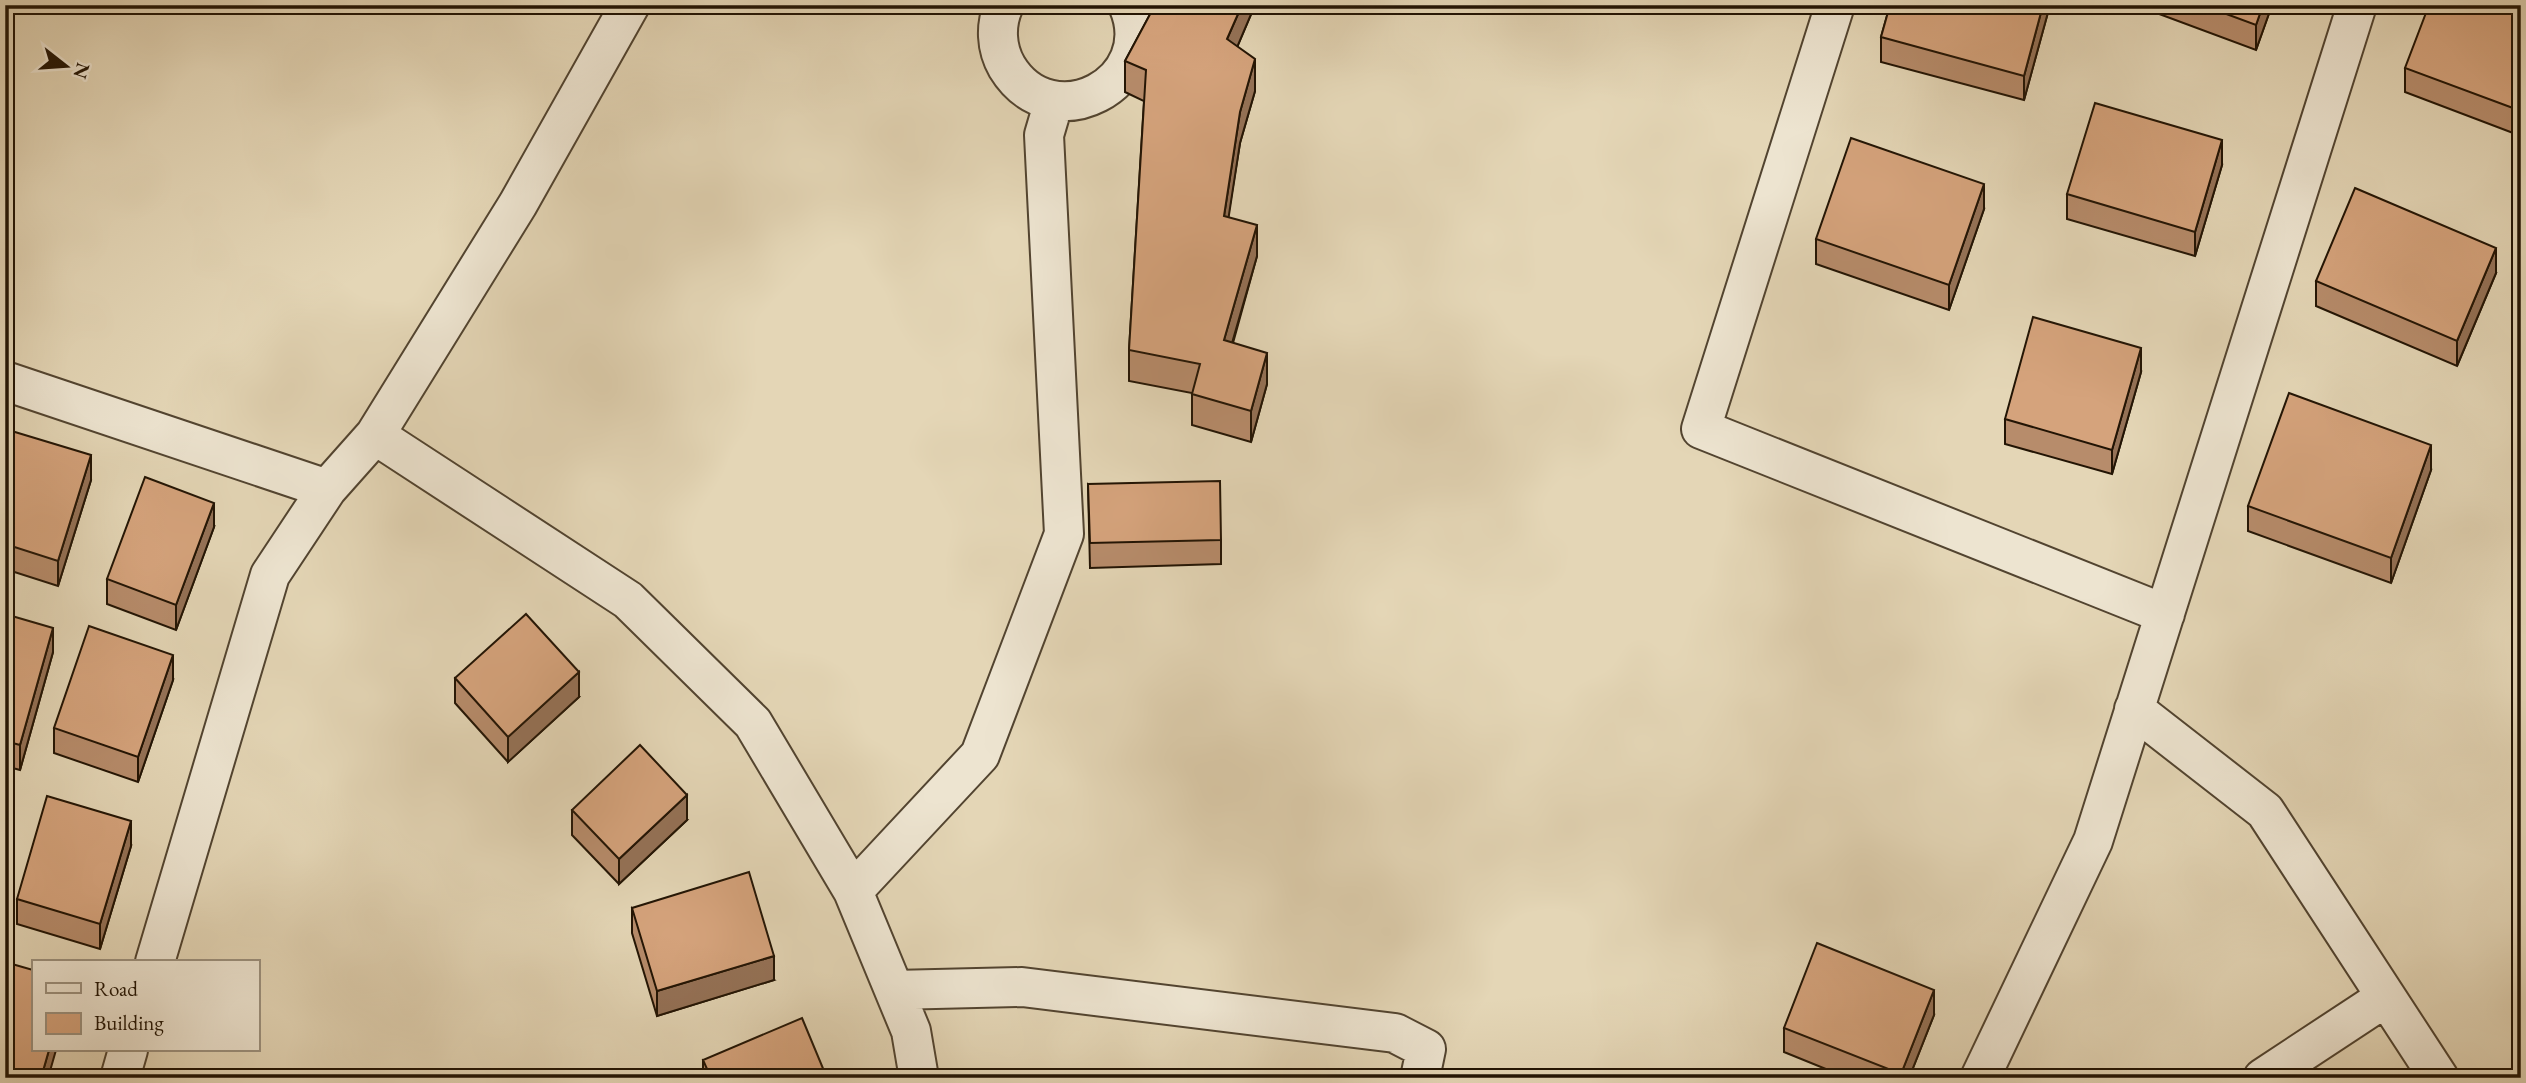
<svg xmlns="http://www.w3.org/2000/svg" width="2526" height="1083" font-family="'EB Garamond',serif">
	<rect width="100%" height="100%" fill="#e4d6b6"/>
	<filter id="stains"><feTurbulence type="fractalNoise" baseFrequency=".00286" numOctaves="4"/><feColorMatrix values="0 0 0 0 .2 0 0 0 0 .09 0 0 0 0 .02 0 0 0 .5 -.17"/></filter>
	<radialGradient id="worn" r=".72"><stop offset=".6" stop-color="#630" stop-opacity="0"/><stop offset="1" stop-color="#630" stop-opacity=".3"/></radialGradient>
	<g fill="none" stroke-linecap="round" stroke-linejoin="round">
		<defs>
			<path id="minor" d="M 1004,5 C 995,25 996,48 1007,67 C 1052,141 1162,83 1128,5
				M 1835,5 L 1701,429 L 2165,614
				M 5,381 L 327,489
				M 375,435 L 628,600 L 753,723 L 853,891 L 911,1031 L 919,1078
				M 2134,709 L 2265,811 L 2439,1078
				M 853,891 L 980,755 L 1064,534 L 1044,135 L 1054,101
				M 155,962 L 270,575 L 327,489 L 375,435 L 518,204 L 630,5
				M 894,990 L 1022,987 L 1395,1033 L 1426,1049 L 1420,1078
				M 120,1078 L 128,1050
				M 1980,1078 L 2093,841 L 2357,5
				M 2263,1078 L 2386,997"/>
		</defs>
		<!-- minor casing -->
		<use href="#minor" stroke="#524430" stroke-width="42"/>
		<!-- minor -->
		<use href="#minor" stroke="#ede4d0" stroke-width="38"/>
	</g>
	<!-- wall -->
	<path fill="#b78c6b" stroke="#221404" stroke-width="2" d="M 1155,5 L 1255,5 L 1237,47 L 1255,91 L 1240,143 L 1228,217 L 1257,256 L 1233,343 L 1267,384 L 1251,442 L 1192,425 L 1192,393 L 1129,381 L 1129,350 L 1144,101 L 1125,92 L 1125,61 Z
		M 1890,5 L 2050,5 L 2024,100 L 1881,62 L 1881,37 Z
		M 2135,5 L 2272,5 L 2256,50 Z
		M 2521,5 L 2521,136 L 2405,92 L 2405,68 Z
		M 2222,165 L 2195,256 L 2067,219 L 2067,194 Z
		M 1984,209 L 1949,310 L 1816,264 L 1816,239 Z
		M 2496,273 L 2457,366 L 2316,306 L 2316,281 Z
		M 2141,372 L 2112,474 L 2005,444 L 2005,419 Z
		M 5,429 L 91,480 L 58,586 L 5,569 Z
		M 2431,470 L 2391,583 L 2248,531 L 2248,506 Z
		M 1088,484 L 1221,540 L 1221,564 L 1090,568 Z
		M 214,527 L 176,630 L 107,604 L 107,579 Z
		M 5,614 L 53,652 L 20,770 L 5,766 Z
		M 455,678 L 579,697 L 508,762 L 455,703 Z
		M 173,680 L 138,782 L 54,753 L 54,728 Z
		M 572,810 L 687,820 L 619,884 L 572,835 Z
		M 131,846 L 100,949 L 17,924 L 17,899 Z
		M 632,908 L 774,980 L 657,1016 L 632,933 Z
		M 1934,1015 L 1909,1078 L 1848,1078 L 1784,1052 L 1784,1028 Z
		M 703,1060 L 827,1078 L 703,1078 Z"/>
	<!-- shaded-wall -->
	<path fill="#957257" stroke="#221404" stroke-width="2" d="M 1242,5 L 1255,5 L 1227,71 L 1227,39 Z
		M 2043,5 L 2050,5 L 2024,100 L 2024,76 Z
		M 2263,5 L 2272,5 L 2256,50 L 2256,25 Z
		M 1255,59 L 1255,91 L 1240,143 L 1224,247 L 1224,216 L 1240,112 Z
		M 2222,140 L 2222,165 L 2195,256 L 2195,232 Z
		M 1984,184 L 1984,209 L 1949,310 L 1949,285 Z
		M 1257,225 L 1257,256 L 1224,371 L 1224,340 Z
		M 2496,248 L 2496,273 L 2457,366 L 2457,341 Z
		M 2141,348 L 2141,372 L 2112,474 L 2112,450 Z
		M 1267,353 L 1267,384 L 1251,442 L 1251,411 Z
		M 2431,445 L 2431,470 L 2391,583 L 2391,558 Z
		M 91,455 L 91,480 L 58,586 L 58,561 Z
		M 214,503 L 214,527 L 176,630 L 176,605 Z
		M 53,628 L 53,652 L 20,770 L 20,745 Z
		M 173,655 L 173,680 L 138,782 L 138,757 Z
		M 579,672 L 579,697 L 508,762 L 508,737 Z
		M 687,795 L 687,820 L 619,884 L 619,859 Z
		M 131,821 L 131,846 L 100,949 L 100,924 Z
		M 774,956 L 774,980 L 657,1016 L 657,991 Z
		M 1934,990 L 1934,1015 L 1909,1078 L 1901,1078 L 1901,1074 Z
		M 49,1050 L 56,1050 L 48,1078 L 41,1078 Z"/>
	<!-- building -->
	<path fill="#d5a37c" stroke="#221404" stroke-width="2" d="M 1155,5 L 1242,5 L 1227,39 L 1255,59 L 1240,112 L 1224,216 L 1257,225 L 1224,340 L 1267,353 L 1251,411 L 1192,394 L 1200,364 L 1129,350 L 1146,70 L 1125,61 Z
		M 1890,5 L 2043,5 L 2024,76 L 1881,37 Z
		M 2202,5 L 2263,5 L 2256,25 Z
		M 2429,5 L 2521,5 L 2521,111 L 2405,68 Z
		M 2095,103 L 2222,140 L 2195,232 L 2067,194 Z
		M 1851,138 L 1984,184 L 1949,285 L 1816,239 Z
		M 2355,188 L 2496,248 L 2457,341 L 2316,281 Z
		M 2033,317 L 2141,348 L 2112,450 L 2005,419 Z
		M 2289,393 L 2431,445 L 2391,558 L 2248,506 Z
		M 5,429 L 91,455 L 58,561 L 5,544 Z
		M 145,477 L 214,503 L 176,605 L 107,579 Z
		M 1220,481 L 1221,540 L 1090,543 L 1088,484 Z
		M 5,614 L 53,628 L 20,745 L 5,741 Z
		M 526,614 L 579,672 L 508,737 L 455,678 Z
		M 89,626 L 173,655 L 138,757 L 54,728 Z
		M 640,745 L 687,795 L 619,859 L 572,810 Z
		M 47,796 L 131,821 L 100,924 L 17,899 Z
		M 749,872 L 774,956 L 657,991 L 632,908 Z
		M 1817,943 L 1934,990 L 1901,1074 L 1784,1028 Z
		M 5,962 L 33,970 L 33,1050 L 49,1050 L 41,1078 L 5,1078 Z
		M 802,1018 L 827,1078 L 711,1078 L 703,1060 Z"/>
	<!-- margin -->
	<rect width="2526" height="1083" fill="none" stroke="#e4d6b6" stroke-width="28"/>
	<rect x="7" y="7" width="2512" height="1069" fill="none" stroke="#221404" stroke-width="3.5"/>
	<rect x="14" y="14" width="2498" height="1055" fill="none" stroke="#221404" stroke-width="2"/>
	<!-- legend -->
	<rect x="32" y="960" width="228" height="91" fill="#ede4d0" stroke="#9c917e" stroke-width="2"/>
	<rect x="46" y="983" width="35" height="10" fill="#ede4d0" stroke="#9c917e" stroke-width="2"/>
	<text x="94" y="996" font-size="21" fill="#221404">Road</text>
	<rect x="46" y="1013" width="35" height="21" fill="#d5a37c" stroke="#9c917e" stroke-width="2"/>
	<text x="94" y="1030" font-size="21" fill="#221404">Building</text>
	<!-- north arrow -->
	<g transform="translate(66 66) rotate(107)" stroke="#ede4d0" stroke-width="5" paint-order="stroke">
	<path d="M0-5L12 26L0 18L-12 26Z" fill="#221404"/>
	<text y="-10" font-size="19" font-weight="bold" text-anchor="middle" fill="#221404">N</text>
	</g>
	<rect width="100%" height="100%" filter="url(#stains)"/>
	<rect width="100%" height="100%" fill="url(#worn)"/>
</svg>
